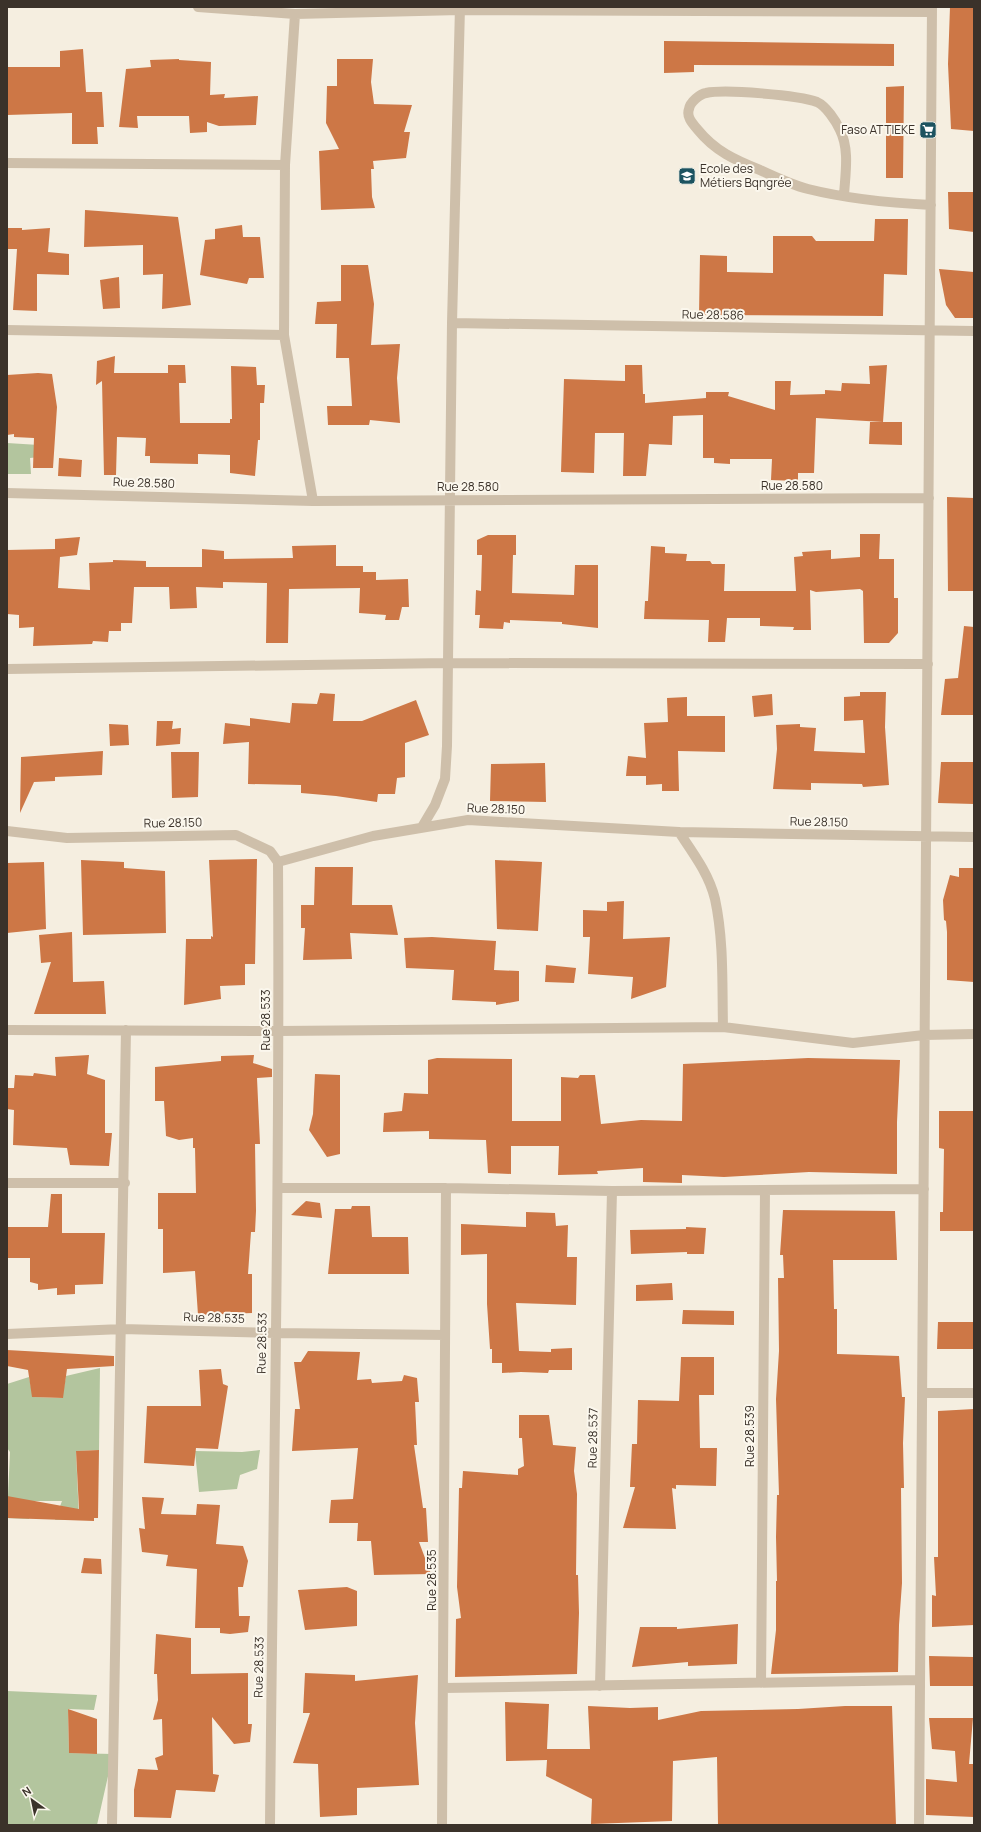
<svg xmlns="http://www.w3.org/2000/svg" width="981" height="1832" font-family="Manrope,sans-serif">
	<rect width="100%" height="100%" fill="#f5eee0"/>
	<!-- green -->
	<path fill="#b3c59e" d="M 7,443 L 39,445 L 40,457 L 30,458 L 31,474 L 7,474 Z
		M 100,1368 L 99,1450 L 76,1451 L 79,1519 L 55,1520 L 62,1501 L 33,1501 L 29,1519 L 7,1518 L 10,1452 L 7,1448 L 7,1384 L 29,1377 L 33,1397 L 62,1398 L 66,1376 Z
		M 260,1450 L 257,1469 L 240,1475 L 237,1489 L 199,1492 L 195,1451 L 242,1452 Z
		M 7,1691 L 97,1695 L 94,1710 L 68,1709 L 69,1753 L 113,1754 L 97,1825 L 7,1825 Z"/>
	<!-- building -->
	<path fill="#cd7746" d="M 950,7 L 974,7 L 974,131 L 951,129 L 948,64 Z
		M 664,41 L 894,44 L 894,66 L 694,65 L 694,72 L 664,73 Z
		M 83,49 L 86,92 L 102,92 L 104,127 L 97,127 L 98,144 L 72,144 L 72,113 L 7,115 L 7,67 L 60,67 L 60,51 Z
		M 179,59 L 179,60 L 211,62 L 210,95 L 225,94 L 224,98 L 258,96 L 256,125 L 219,126 L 207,122 L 207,132 L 190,133 L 189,116 L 137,116 L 138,128 L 119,127 L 126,69 L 151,67 L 150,60 Z
		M 337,59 L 373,59 L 371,82 L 374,104 L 412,105 L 404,132 L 410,132 L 406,158 L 373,161 L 374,169 L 371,169 L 372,197 L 375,208 L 321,210 L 319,151 L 339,149 L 326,123 L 327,86 L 337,86 Z
		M 904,86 L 903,178 L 886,178 L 886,87 Z
		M 948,192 L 974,192 L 974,232 L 949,229 Z
		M 85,210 L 178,217 L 191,305 L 162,309 L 163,274 L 143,275 L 143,245 L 84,247 Z
		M 875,219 L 908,219 L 907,275 L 884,274 L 883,316 L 699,315 L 700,255 L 727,256 L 727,272 L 773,273 L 773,236 L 812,236 L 816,241 L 874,241 Z
		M 242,225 L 243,237 L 260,237 L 264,278 L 249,278 L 247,284 L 200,275 L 205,240 L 215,239 L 215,229 Z
		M 7,228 L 22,228 L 22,230 L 50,228 L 48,252 L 69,254 L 69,275 L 37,274 L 37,311 L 13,310 L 17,249 L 7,249 Z
		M 341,265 L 368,265 L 374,304 L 371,345 L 400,344 L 397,378 L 400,423 L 370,420 L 369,425 L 328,425 L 327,406 L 352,406 L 349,358 L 336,358 L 337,324 L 315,324 L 317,302 L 341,301 Z
		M 939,269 L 974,272 L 974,318 L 955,318 L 946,305 Z
		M 119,277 L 120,308 L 103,309 L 100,280 Z
		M 115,356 L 114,373 L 168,373 L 168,365 L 185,365 L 186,383 L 179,383 L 180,423 L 230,423 L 230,419 L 232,419 L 231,366 L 256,367 L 257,385 L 265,385 L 264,403 L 260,403 L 260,440 L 258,440 L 255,476 L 230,473 L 230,455 L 198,454 L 198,464 L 150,463 L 150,456 L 145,456 L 146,438 L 117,437 L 116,475 L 104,475 L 102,381 L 96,385 L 97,361 Z
		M 625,365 L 642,365 L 643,394 L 645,394 L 645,403 L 706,398 L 706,392 L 729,392 L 728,396 L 775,410 L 775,381 L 791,381 L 790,395 L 825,394 L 825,390 L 841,391 L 842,383 L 870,384 L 869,366 L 887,365 L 883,422 L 816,418 L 814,473 L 798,473 L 798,481 L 771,480 L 772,459 L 730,459 L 730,464 L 714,463 L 714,458 L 703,458 L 703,415 L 673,416 L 672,445 L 649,444 L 646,476 L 623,476 L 624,433 L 595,433 L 594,473 L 561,472 L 564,379 L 625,381 Z
		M 38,373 L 52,374 L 57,407 L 53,468 L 33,468 L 34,438 L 14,437 L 14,434 L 7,435 L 7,375 Z
		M 870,422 L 902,422 L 902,445 L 869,444 Z
		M 59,458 L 82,460 L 81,477 L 58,476 Z
		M 947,497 L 974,498 L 974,591 L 948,591 Z
		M 860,534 L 880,534 L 879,559 L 894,559 L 894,598 L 898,598 L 898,633 L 889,643 L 864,643 L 863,591 L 860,589 L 816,592 L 810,590 L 811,630 L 793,630 L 794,627 L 760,626 L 760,618 L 727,618 L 725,642 L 708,642 L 709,620 L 644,619 L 645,601 L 648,601 L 651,546 L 665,547 L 665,553 L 687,554 L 686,561 L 710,561 L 712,564 L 725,564 L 724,591 L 796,591 L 794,557 L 803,556 L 802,552 L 831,550 L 831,559 L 860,557 Z
		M 488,535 L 516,535 L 516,555 L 513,555 L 512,593 L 574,595 L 575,565 L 598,565 L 598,628 L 562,624 L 562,622 L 510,620 L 510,623 L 504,622 L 503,629 L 479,628 L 480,615 L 475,615 L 476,590 L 481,591 L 482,555 L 477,555 L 477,540 Z
		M 80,537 L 77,555 L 60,557 L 58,588 L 90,590 L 89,563 L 113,562 L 113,560 L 146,561 L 146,567 L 202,567 L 202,549 L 224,551 L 224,559 L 293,558 L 292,546 L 336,545 L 336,566 L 363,566 L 363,572 L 376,572 L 376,580 L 408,579 L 409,607 L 402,607 L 399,620 L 385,620 L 386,615 L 359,613 L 360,588 L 289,589 L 288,643 L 266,643 L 267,583 L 223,582 L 223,588 L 196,587 L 197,608 L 170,609 L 169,587 L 134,587 L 132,623 L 121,623 L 121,631 L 109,631 L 108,642 L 93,641 L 92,644 L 33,646 L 34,627 L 19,628 L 19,615 L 7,614 L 7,550 L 55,549 L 55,539 Z
		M 964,626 L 974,627 L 974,715 L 941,715 L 945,679 L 958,678 Z
		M 860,692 L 886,692 L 885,727 L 889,785 L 863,787 L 862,784 L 811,783 L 811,790 L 773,789 L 777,749 L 776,725 L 800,724 L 800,727 L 816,728 L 814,751 L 865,753 L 863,720 L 844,721 L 844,697 L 860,696 Z
		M 320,693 L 335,694 L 333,721 L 362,721 L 416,700 L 429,735 L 405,743 L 405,777 L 397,778 L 395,794 L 378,794 L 377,802 L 336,796 L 301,793 L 301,785 L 248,784 L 249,742 L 223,744 L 225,723 L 250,726 L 250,718 L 290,723 L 292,703 L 317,704 Z
		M 772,694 L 773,715 L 754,717 L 752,696 Z
		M 687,697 L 687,716 L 725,716 L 725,752 L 678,751 L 679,791 L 662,791 L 662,784 L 646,785 L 646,776 L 626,776 L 628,756 L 646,758 L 644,723 L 668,722 L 667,698 Z
		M 157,721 L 173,721 L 172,729 L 181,728 L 180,744 L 156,746 Z
		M 109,724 L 128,725 L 129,745 L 110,746 Z
		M 103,751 L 102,775 L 55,777 L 55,781 L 34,782 L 20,813 L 21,757 Z
		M 171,752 L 199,752 L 198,797 L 172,798 Z
		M 941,762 L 974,762 L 974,804 L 938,803 Z
		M 545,763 L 546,802 L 490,801 L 491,764 Z
		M 257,859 L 255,964 L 245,964 L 245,985 L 220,986 L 221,999 L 184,1005 L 186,939 L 211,939 L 211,936 L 213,937 L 209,860 Z
		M 81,860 L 124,862 L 124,868 L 165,871 L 166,933 L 83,935 Z
		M 495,860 L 542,862 L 538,931 L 497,929 Z
		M 44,862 L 46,929 L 7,933 L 7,863 Z
		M 315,867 L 353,867 L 352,905 L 392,905 L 398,935 L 350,933 L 352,959 L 303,960 L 305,928 L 301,928 L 301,905 L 314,905 Z
		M 959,868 L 974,868 L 974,982 L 947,980 L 947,932 L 946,921 L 944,920 L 943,900 L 950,875 L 959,877 Z
		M 624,901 L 623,939 L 670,937 L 666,987 L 631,999 L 633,977 L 588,974 L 590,937 L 583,937 L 583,910 L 607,911 L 607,902 Z
		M 72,932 L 73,982 L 104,981 L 106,1014 L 34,1014 L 51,962 L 41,963 L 39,935 Z
		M 432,937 L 496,941 L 494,970 L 519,971 L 519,1001 L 496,1005 L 496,1002 L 452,1000 L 454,970 L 406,968 L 404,938 Z
		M 546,965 L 576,968 L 574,983 L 545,982 Z
		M 89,1055 L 87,1074 L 105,1080 L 105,1133 L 112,1133 L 109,1166 L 70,1165 L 67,1148 L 13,1145 L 14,1110 L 7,1109 L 7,1088 L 14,1088 L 15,1075 L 33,1076 L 34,1073 L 56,1076 L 55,1057 Z
		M 254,1055 L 253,1063 L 272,1069 L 272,1077 L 257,1078 L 260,1144 L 255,1144 L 256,1211 L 255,1232 L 251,1232 L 248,1274 L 252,1274 L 252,1313 L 198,1315 L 195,1271 L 163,1273 L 163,1229 L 158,1229 L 158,1193 L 196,1193 L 195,1148 L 193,1148 L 193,1138 L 179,1140 L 166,1136 L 164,1101 L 155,1101 L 155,1067 L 221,1061 L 221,1056 Z
		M 437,1058 L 512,1059 L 512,1121 L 561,1121 L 561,1077 L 578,1078 L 580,1075 L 595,1075 L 601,1124 L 641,1120 L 682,1121 L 683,1064 L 808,1058 L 900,1060 L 897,1122 L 897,1174 L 809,1172 L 724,1177 L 682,1175 L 682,1183 L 643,1182 L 643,1168 L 597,1171 L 598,1174 L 558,1175 L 559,1146 L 511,1146 L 511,1174 L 488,1173 L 486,1140 L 429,1139 L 429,1131 L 383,1132 L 384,1113 L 402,1111 L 404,1093 L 428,1094 L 428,1060 Z
		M 315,1074 L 340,1075 L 340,1154 L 327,1157 L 309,1130 L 313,1114 Z
		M 939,1111 L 974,1111 L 974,1231 L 940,1231 L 940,1212 L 943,1212 L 944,1149 L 939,1148 Z
		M 51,1194 L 62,1194 L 62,1233 L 105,1233 L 103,1284 L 75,1285 L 75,1294 L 57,1295 L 57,1288 L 38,1290 L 38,1284 L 30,1282 L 30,1258 L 7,1258 L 7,1227 L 48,1227 Z
		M 306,1201 L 320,1203 L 322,1218 L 291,1215 Z
		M 352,1206 L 370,1206 L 372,1237 L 408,1237 L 409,1274 L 328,1274 L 335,1209 L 351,1209 Z
		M 783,1210 L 895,1211 L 897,1260 L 833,1260 L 834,1309 L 837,1309 L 837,1354 L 899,1356 L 902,1397 L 905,1397 L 903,1443 L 904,1488 L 901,1488 L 902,1583 L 899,1625 L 898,1672 L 771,1674 L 776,1630 L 776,1581 L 777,1581 L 776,1537 L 777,1495 L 779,1495 L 776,1399 L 779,1351 L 778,1278 L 784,1278 L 783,1255 L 780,1255 Z
		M 526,1212 L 555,1213 L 556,1226 L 568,1225 L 567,1257 L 577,1257 L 576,1305 L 516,1303 L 519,1351 L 551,1352 L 551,1349 L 572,1348 L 572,1370 L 549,1370 L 548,1373 L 521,1372 L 502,1373 L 502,1363 L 492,1363 L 492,1349 L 490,1349 L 487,1304 L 487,1254 L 461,1255 L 461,1224 L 526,1227 Z
		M 686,1227 L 706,1228 L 704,1254 L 687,1254 L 687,1252 L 631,1254 L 630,1230 L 686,1229 Z
		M 672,1283 L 673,1300 L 636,1301 L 636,1285 Z
		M 683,1310 L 734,1311 L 734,1325 L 682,1324 Z
		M 938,1322 L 974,1322 L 974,1349 L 937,1349 Z
		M 7,1350 L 114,1356 L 114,1366 L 67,1369 L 63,1398 L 32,1397 L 28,1370 L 7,1366 Z
		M 308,1351 L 360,1352 L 357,1380 L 371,1379 L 372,1383 L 402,1381 L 404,1375 L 417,1378 L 419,1402 L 415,1402 L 417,1445 L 414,1445 L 423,1508 L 426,1508 L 428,1542 L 419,1542 L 431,1574 L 374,1575 L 371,1541 L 357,1541 L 358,1523 L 329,1523 L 331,1500 L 353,1499 L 358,1448 L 292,1451 L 295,1409 L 300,1409 L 294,1362 L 301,1362 Z
		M 681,1357 L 714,1357 L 714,1395 L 699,1395 L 700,1448 L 717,1448 L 716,1486 L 676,1485 L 676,1489 L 672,1488 L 676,1529 L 623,1528 L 635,1487 L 630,1487 L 632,1444 L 637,1444 L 638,1400 L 679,1401 Z
		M 221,1369 L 223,1384 L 228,1386 L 218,1449 L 196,1448 L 194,1466 L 144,1463 L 147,1406 L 201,1406 L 199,1370 Z
		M 974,1409 L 974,1625 L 932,1627 L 932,1595 L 936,1596 L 934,1557 L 938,1557 L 938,1411 Z
		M 519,1415 L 549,1415 L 553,1445 L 576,1447 L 574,1471 L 577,1494 L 576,1575 L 578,1575 L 579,1613 L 577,1674 L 455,1677 L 456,1619 L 461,1618 L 457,1587 L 459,1488 L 462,1488 L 463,1471 L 518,1475 L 518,1469 L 524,1466 L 522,1438 L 519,1438 Z
		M 99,1450 L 98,1518 L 94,1518 L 94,1521 L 7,1518 L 7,1496 L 79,1509 L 76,1451 Z
		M 142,1497 L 164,1498 L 161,1514 L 196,1515 L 197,1504 L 220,1505 L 216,1544 L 243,1546 L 248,1561 L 243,1587 L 238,1587 L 239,1616 L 250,1616 L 248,1632 L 230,1634 L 220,1633 L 220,1628 L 195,1628 L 197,1569 L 166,1566 L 168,1555 L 142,1552 L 139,1528 L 145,1529 Z
		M 84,1558 L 101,1559 L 102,1574 L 81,1573 Z
		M 347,1587 L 357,1591 L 357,1626 L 305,1630 L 298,1590 Z
		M 738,1624 L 737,1664 L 688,1666 L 688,1662 L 632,1667 L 640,1627 L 677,1627 L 677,1629 Z
		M 156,1634 L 191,1638 L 191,1674 L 248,1673 L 248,1724 L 252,1724 L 250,1742 L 234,1744 L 212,1717 L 213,1774 L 219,1775 L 215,1792 L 176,1790 L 171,1818 L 134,1817 L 134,1790 L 138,1769 L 158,1770 L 155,1758 L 163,1755 L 162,1719 L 153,1720 L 158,1700 L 157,1674 L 154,1674 Z
		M 929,1656 L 974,1657 L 974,1686 L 930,1686 Z
		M 305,1673 L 355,1675 L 355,1681 L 418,1675 L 415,1723 L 419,1785 L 357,1788 L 357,1815 L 320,1817 L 318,1764 L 293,1763 L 310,1713 L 303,1713 Z
		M 505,1702 L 549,1704 L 547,1749 L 590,1749 L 588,1706 L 630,1708 L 658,1707 L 658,1720 L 701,1711 L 798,1709 L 845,1706 L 892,1706 L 896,1825 L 718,1824 L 717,1757 L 673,1761 L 672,1821 L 591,1824 L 592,1799 L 546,1776 L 547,1760 L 506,1761 Z
		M 68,1709 L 97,1719 L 97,1754 L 69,1753 Z
		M 929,1718 L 973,1718 L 969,1764 L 974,1764 L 974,1817 L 926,1815 L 926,1779 L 957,1782 L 955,1751 L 932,1749 Z"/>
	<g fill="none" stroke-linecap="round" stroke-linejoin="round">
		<!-- minor -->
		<path stroke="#cebfaa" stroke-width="10" d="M 198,7 L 295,14 L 460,10 L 932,12
			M 295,14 L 285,165 L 284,335 L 313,501
			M 7,163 L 285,165
			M 844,196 C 845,175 850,150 840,130 C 836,121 826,106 817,102 C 799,95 725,89 706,93 C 700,94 690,102 689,109 C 686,117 693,124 698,130 C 715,151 735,160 760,170 C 775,177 792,185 808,189 C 848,199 890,203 931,205
			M 452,323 L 974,331
			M 7,330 L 284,335
			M 7,493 L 313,501 L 929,498
			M 7,669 L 449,663 L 928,664
			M 422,827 L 435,805 L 445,779 L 447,746 L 452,323 L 460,7
			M 7,831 L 67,838 L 236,835 L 270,851 L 278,862 L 373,836 L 468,820 L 679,832 L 974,837
			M 679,832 C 693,853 709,874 715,899 C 724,941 722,985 723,1027
			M 7,1030 L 279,1031 L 723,1027 L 853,1043 L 924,1035 L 974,1034
			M 7,1183 L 125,1183
			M 278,1188 L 446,1188 L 612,1191 L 924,1189
			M 7,1334 L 122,1329 L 275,1333 L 445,1335
			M 922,1393 L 974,1393
			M 761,1683 L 765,1190
			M 600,1686 L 612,1191
			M 444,1688 L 920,1680
			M 112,1825 L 126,1030
			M 270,1825 C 273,1504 280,1183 278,862
			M 442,1825 L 446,1188
			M 919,1825 L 932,7"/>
	</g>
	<!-- icons -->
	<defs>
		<symbol id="supermarket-square" viewBox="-11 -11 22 22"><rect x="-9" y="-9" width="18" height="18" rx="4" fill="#1c5360" stroke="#fbf7ed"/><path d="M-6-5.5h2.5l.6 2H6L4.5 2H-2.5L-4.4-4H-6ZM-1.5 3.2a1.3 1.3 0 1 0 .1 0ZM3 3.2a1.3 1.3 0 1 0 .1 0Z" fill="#fff"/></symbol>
		<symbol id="school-square" viewBox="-11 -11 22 22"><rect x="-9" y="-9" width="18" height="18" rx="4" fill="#1c5360" stroke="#fbf7ed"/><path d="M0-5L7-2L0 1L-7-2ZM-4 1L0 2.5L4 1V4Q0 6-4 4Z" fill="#fff"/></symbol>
	</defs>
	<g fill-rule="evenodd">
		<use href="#supermarket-square" x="918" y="120" width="20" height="20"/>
		<use href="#school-square" x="677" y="166" width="20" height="20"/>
	</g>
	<g text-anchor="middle" stroke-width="4" stroke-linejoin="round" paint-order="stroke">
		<!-- poi labels -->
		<g font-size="12" fill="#3b322a" stroke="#fbf7ed" text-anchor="end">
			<text x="915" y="134">Faso ATTIEKE</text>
			<text x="700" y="173" text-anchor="start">Ecole des<tspan x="700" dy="14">Métiers Bqngrée</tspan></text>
		</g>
		<!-- street labels -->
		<g font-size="12" fill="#3b322a" stroke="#fbf7ed">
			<text transform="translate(713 315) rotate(1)" y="4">Rue 28.586</text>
			<text transform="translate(144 483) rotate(2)" y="4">Rue 28.580</text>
			<text x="792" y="490">Rue 28.580</text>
			<text x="468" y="491">Rue 28.580</text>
			<text transform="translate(496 809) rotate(2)" y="4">Rue 28.150</text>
			<text transform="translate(819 822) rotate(1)" y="4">Rue 28.150</text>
			<text transform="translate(173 823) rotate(-1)" y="4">Rue 28.150</text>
			<text transform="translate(266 1020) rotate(-90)" y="4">Rue 28.533</text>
			<text transform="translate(214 1318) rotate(2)" y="4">Rue 28.535</text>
			<text transform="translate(262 1343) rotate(-89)" y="4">Rue 28.533</text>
			<text transform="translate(750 1436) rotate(-90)" y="4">Rue 28.539</text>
			<text transform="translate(593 1438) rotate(-89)" y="4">Rue 28.537</text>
			<text transform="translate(432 1580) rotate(-90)" y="4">Rue 28.535</text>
			<text transform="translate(259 1667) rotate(-89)" y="4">Rue 28.533</text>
		</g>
	</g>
	<!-- border -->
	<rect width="981" height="1832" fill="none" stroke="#3b322a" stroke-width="16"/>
	<!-- north arrow -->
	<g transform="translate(32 1800) rotate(327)" stroke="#fbf7ed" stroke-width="3" paint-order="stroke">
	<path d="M0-3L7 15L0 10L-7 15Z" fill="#3b322a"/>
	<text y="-6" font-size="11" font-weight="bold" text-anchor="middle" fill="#3b322a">N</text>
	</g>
</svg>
